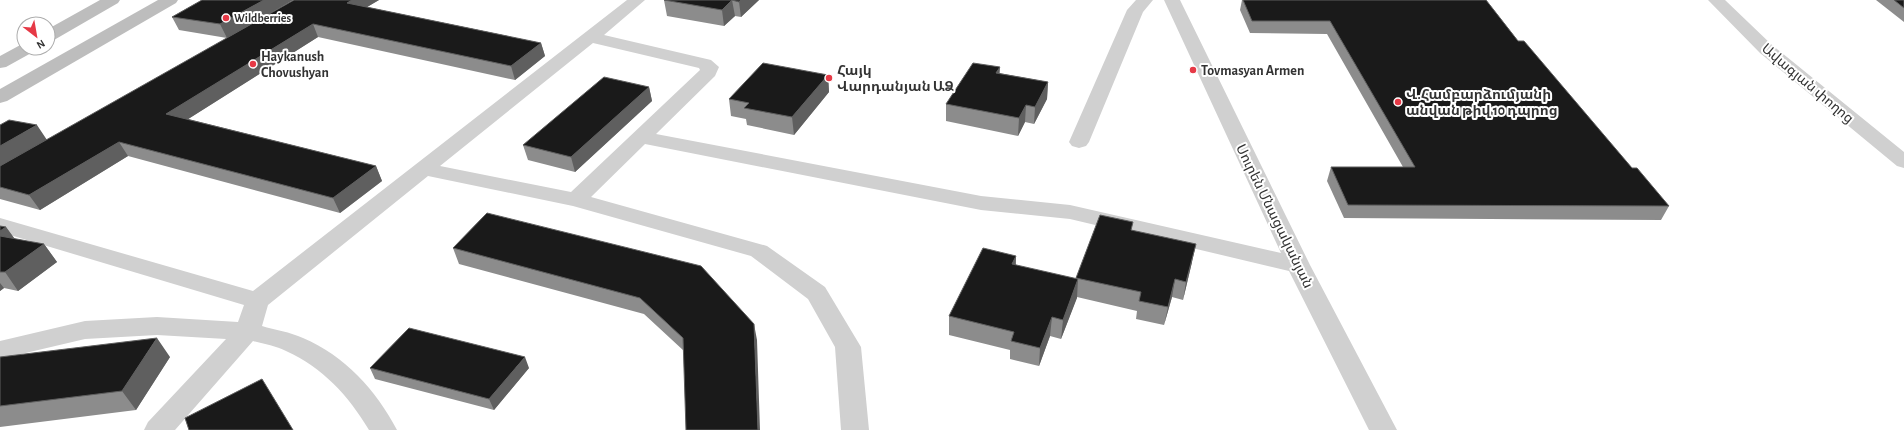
<svg xmlns="http://www.w3.org/2000/svg" width="1904" height="430" font-family="'Alegreya Sans','Noto Sans Armenian',sans-serif">
	<rect width="100%" height="100%" fill="#fff"/>
	<g fill="none" stroke-linecap="round" stroke-linejoin="round">
		<!-- minor -->
		<path fill="#d0d0d0" fill-rule="evenodd" d="M 627,0 L 645,0 L 604,35 L 711,60 L 719,67 L 715,76 L 656,134 L 981,196 L 1070,205 L 1281,253 L 1164,0 L 1180,0 L 1310,265 L 1397,430 L 1369,430 L 1289,271 L 1070,219 L 981,210 L 645,144 L 591,197 L 767,246 L 825,287 L 861,347 L 869,430 L 841,430 L 835,347 L 808,299 L 751,256 L 573,206 L 428,176 L 268,305 L 262,326 C 275,330 290,332 303,338 C 345,356 376,390 397,430 L 369,430 C 348,395 323,368 286,351 C 276,346 264,344 253,341 L 175,430 L 144,430 L 148,422 L 226,339 L 157,335 L 85,339 L 0,359 L 0,341 L 85,321 L 157,317 L 238,322 L 244,305 L 0,232 L 0,218 L 253,291 ZM 593,43 L 699,68 L 700,70 L 571,192 L 440,166 Z
			M 1136,0 L 1153,0 L 1143,12 L 1089,142 L 1086,146 L 1079,148 L 1072,146 L 1069,142 L 1127,10 Z"/>
		<!-- tertiary -->
		<path fill="#d0d0d0" fill-rule="evenodd" d="M 1708,0 L 1725,0 L 1772,45 L 1904,152 L 1904,168 L 1897,166 L 1760,53 Z"/>
		<!-- secondary -->
		<path fill="#bdbdbd" fill-rule="evenodd" d="M 100,0 L 120,0 L 118,3 L 54,40 L 48,41 L 48,29 Z
			M 158,0 L 178,0 L 176,3 L 7,101 L 0,103 L 0,89 Z
			M 24,43 L 24,48 L 36,48 L 33,52 L 6,67 L 0,68 L 0,56 Z"/>
	</g>
	<!-- wall -->
	<path fill="#8c8c8c" d="M 202,0 L 293,0 L 227,38 L 179,30 L 172,17 Z
		M 294,0 L 379,0 L 367,7 L 541,43 L 545,56 L 515,80 L 318,37 L 188,119 L 376,166 L 382,181 L 340,213 L 128,156 L 40,210 L 0,199 L 0,125 L 47,140 Z
		M 664,0 L 759,0 L 741,17 L 735,16 L 724,26 L 667,16 Z
		M 1242,0 L 1486,0 L 1518,41 L 1632,168 L 1669,206 L 1661,220 L 1344,218 L 1327,181 L 1331,167 L 1403,167 L 1327,34 L 1250,33 L 1240,10 Z
		M 1876,0 L 1904,0 L 1904,22 Z
		M 999,73 L 1048,82 L 1047,99 L 1034,124 L 1025,122 L 1018,136 L 946,121 L 946,104 Z
		M 828,75 L 829,92 L 794,135 L 747,125 L 746,119 L 731,116 L 729,99 Z
		M 649,87 L 652,101 L 575,172 L 528,160 L 523,145 Z
		M 487,213 L 757,340 L 684,351 L 644,314 L 459,264 L 453,248 Z
		M 0,226 L 6,227 L 15,239 L 44,244 L 57,262 L 18,291 L 4,288 L 0,291 Z
		M 1132,230 L 1192,262 L 1183,300 L 1172,297 L 1164,325 L 1136,319 L 1137,311 L 1077,297 L 1061,339 L 1050,336 L 1039,366 L 1010,359 L 1010,350 L 949,335 L 949,316 L 1016,256 L 1016,265 L 1076,279 L 1076,278 Z
		M 0,357 L 170,357 L 136,410 L 0,427 Z
		M 370,368 L 529,368 L 494,410 L 375,379 Z"/>
	<!-- shaded-wall -->
	<path fill="#5f5f5f" d="M 264,0 L 293,0 L 227,38 L 220,24 Z
		M 352,0 L 379,0 L 352,16 L 347,3 Z
		M 732,0 L 735,16 L 724,26 L 722,10 Z
		M 741,0 L 759,0 L 741,17 L 739,2 Z
		M 313,24 L 318,37 L 174,128 L 166,114 Z
		M 541,43 L 545,56 L 515,80 L 511,66 Z
		M 1000,67 L 999,84 L 996,73 Z
		M 828,75 L 829,92 L 794,135 L 792,117 Z
		M 1048,82 L 1047,99 L 1034,124 L 1035,107 Z
		M 649,87 L 652,101 L 575,172 L 571,157 Z
		M 1026,105 L 1025,122 L 1018,136 L 1019,118 Z
		M 37,125 L 47,140 L 0,166 L 0,146 Z
		M 119,142 L 128,156 L 40,210 L 29,195 Z
		M 376,166 L 382,181 L 340,213 L 333,198 Z
		M 6,227 L 19,245 L 0,244 L 0,231 Z
		M 44,244 L 57,262 L 18,291 L 5,272 Z
		M 1196,244 L 1192,262 L 1183,300 L 1186,282 Z
		M 1016,256 L 1015,274 L 1012,264 Z
		M 1078,279 L 1077,298 L 1061,339 L 1063,320 Z
		M 1175,279 L 1172,297 L 1164,325 L 1168,307 Z
		M 0,283 L 4,288 L 0,291 Z
		M 1052,317 L 1050,336 L 1039,366 L 1040,348 Z
		M 754,324 L 757,340 L 760,430 L 758,430 Z
		M 157,338 L 170,357 L 136,410 L 122,391 Z
		M 525,357 L 529,368 L 494,410 L 489,399 Z"/>
	<!-- building -->
	<path fill="#1a1a1a" stroke="#5f5f5f" d="M 202,0 L 264,0 L 220,24 L 172,17 Z
		M 294,0 L 352,0 L 347,3 L 541,43 L 511,66 L 313,24 L 166,114 L 376,166 L 333,198 L 119,142 L 29,195 L 0,187 L 0,166 Z
		M 664,0 L 741,0 L 739,2 L 732,0 L 722,10 Z
		M 1243,0 L 1486,0 L 1518,41 L 1524,41 L 1632,168 L 1637,168 L 1669,206 L 1348,205 L 1331,167 L 1415,167 L 1330,21 L 1252,21 Z
		M 1894,0 L 1904,0 L 1904,8 Z
		M 763,63 L 828,75 L 792,117 L 744,108 L 749,103 L 729,99 Z
		M 973,63 L 1000,67 L 996,73 L 1048,82 L 1035,107 L 1026,105 L 1019,118 L 946,104 Z
		M 604,77 L 649,87 L 571,157 L 523,145 Z
		M 9,120 L 37,125 L 0,146 L 0,125 Z
		M 487,213 L 701,266 L 754,324 L 758,430 L 686,430 L 683,338 L 640,298 L 453,248 Z
		M 1100,215 L 1133,222 L 1131,230 L 1196,244 L 1186,282 L 1175,279 L 1168,307 L 1139,301 L 1141,292 L 1076,278 Z
		M 0,226 L 6,227 L 0,231 Z
		M 0,236 L 44,244 L 5,272 L 0,272 Z
		M 983,248 L 1016,256 L 1012,264 L 1078,279 L 1063,320 L 1052,317 L 1040,348 L 1011,341 L 1014,332 L 949,316 Z
		M 409,328 L 525,357 L 489,399 L 370,368 Z
		M 157,338 L 122,391 L 0,406 L 0,357 Z
		M 262,379 L 293,430 L 189,430 L 185,418 Z"/>
	<!-- markers -->
	<g fill="#e63946" stroke="#fff" stroke-width="1.5">
		<circle cx="226" cy="18" r="4"/>
		<circle cx="253" cy="64" r="4"/>
		<circle cx="1193" cy="70" r="4"/>
		<circle cx="829" cy="78" r="4"/>
		<circle cx="1398" cy="102" r="4"/>
	</g>
	<g text-anchor="middle" stroke-width="4" stroke-linejoin="round" paint-order="stroke">
		<!-- far-poi labels -->
		<g font-size="12" font-weight="bold" fill="#333" stroke="#fff" text-anchor="start">
			<text x="234" y="22">Wildberries</text>
		</g>
		<!-- poi labels -->
		<g font-size="14" font-weight="bold" fill="#333" stroke="#fff" text-anchor="start">
			<text x="261" y="61">Haykanush<tspan x="261" dy="16">Chovushyan</tspan></text>
			<text x="837" y="75">Հայկ<tspan x="837" dy="16">Վարդանյան ԱՁ</tspan></text>
			<text x="1201" y="75">Tovmasyan Armen</text>
			<text x="1406" y="99">Վ.Համբարձումյանի<tspan x="1406" dy="16">անվան թիվ 10 դպրոց</tspan></text>
		</g>
		<!-- street labels -->
		<g font-size="14" fill="#333" stroke="#fff">
			<text transform="translate(1808 83) rotate(40)" y="5">Ավագյան փողոց</text>
			<text transform="translate(1275 216) rotate(64)" y="5">Սուրեն Մնացականյան</text>
		</g>
	</g>
	<!-- north arrow -->
	<g transform="translate(36 36) rotate(149)"><circle r="19" fill="#ffffff" stroke="#adadad"/>
	<path d="M0-3L7 15L0 10L-7 15Z" fill="#e63946"/>
	<text y="-6" font-size="11" font-weight="bold" text-anchor="middle" fill="#333333">N</text>
	</g>
</svg>
